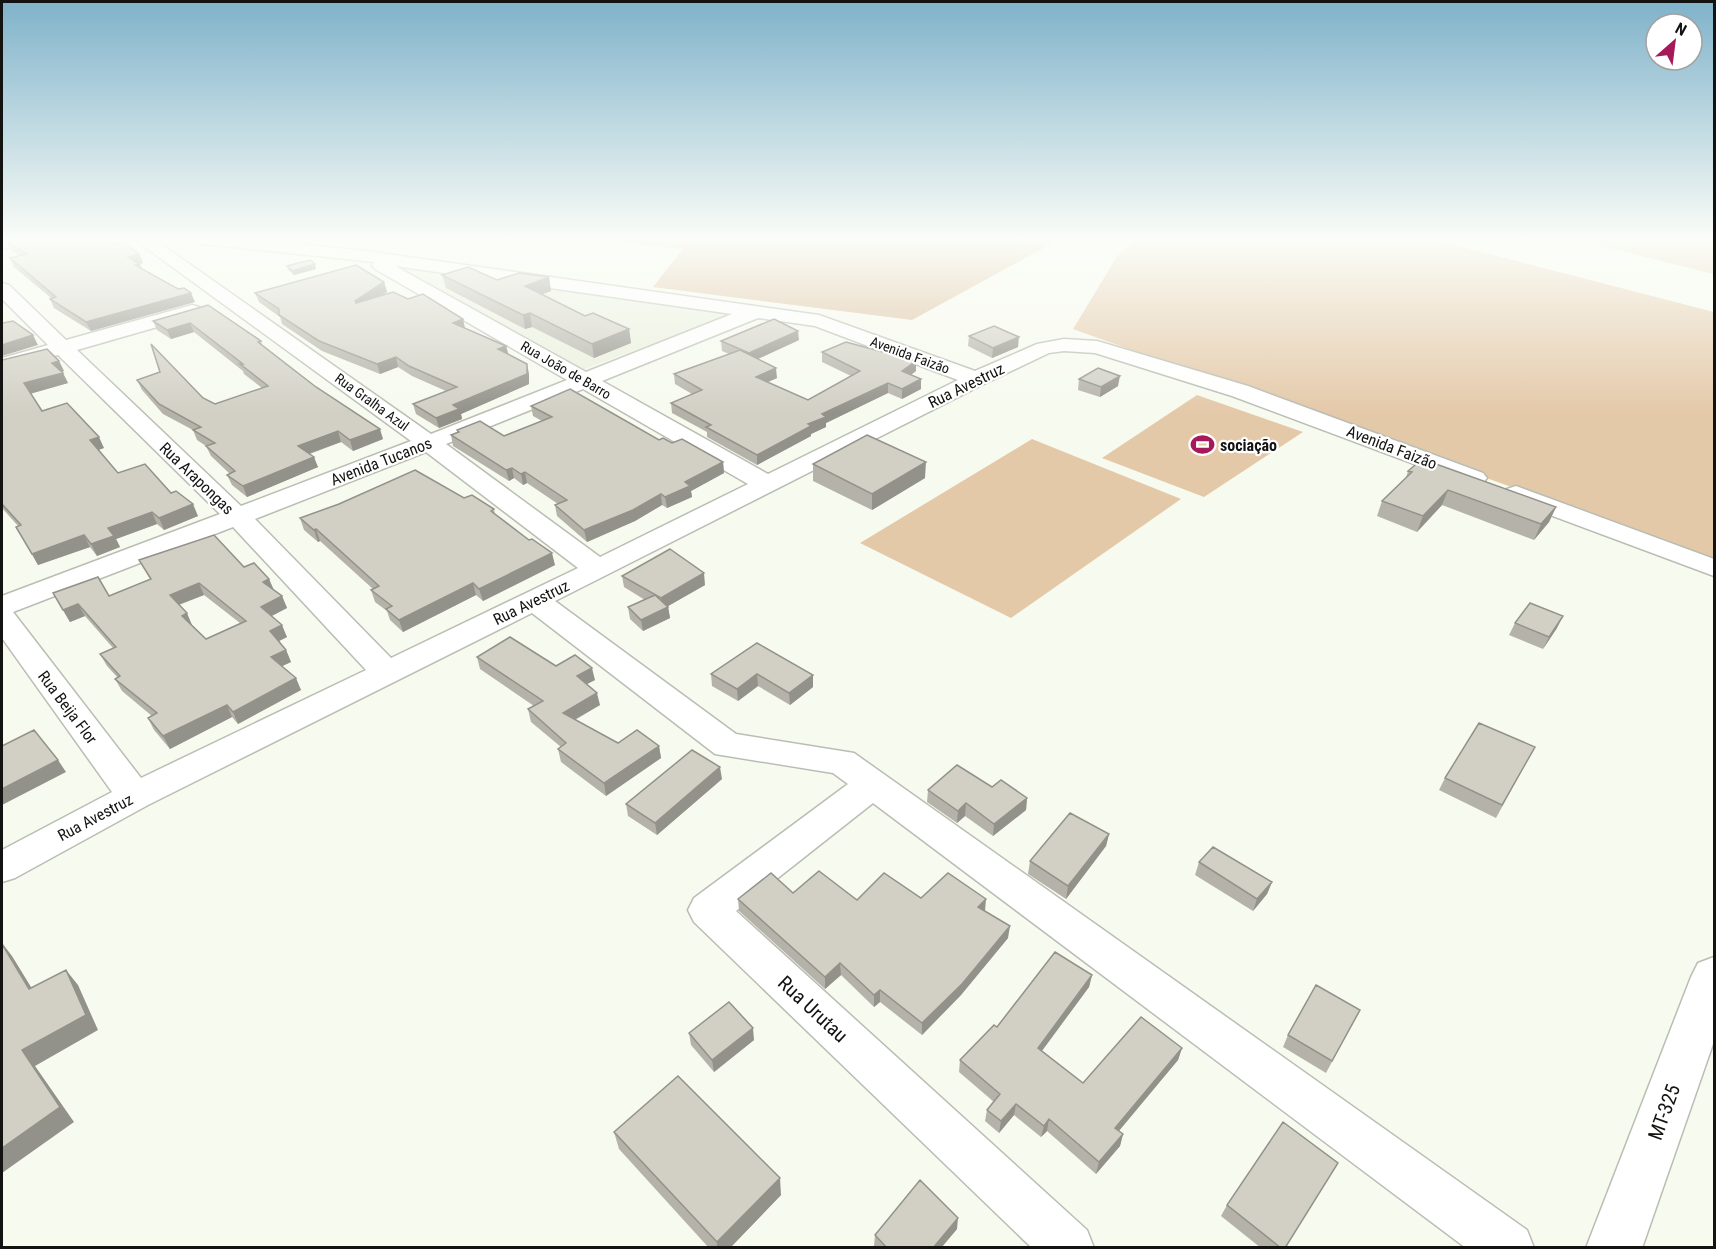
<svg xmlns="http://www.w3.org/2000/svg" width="1716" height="1249" font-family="'Roboto Condensed',sans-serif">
	<rect width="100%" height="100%" fill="#f7faef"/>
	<!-- built -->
	<path fill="#ebf0de" d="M 386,262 L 735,313 L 582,370 Z"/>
	<!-- green -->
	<path fill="#e4c9a9" d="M 1139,239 L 1431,239 L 1714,312 L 1714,560 L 1073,329 L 1118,255 Z
		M 1572,239 L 1714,239 L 1714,274 Z
		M 1197,395 L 1303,432 L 1204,497 L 1102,458 Z
		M 1032,439 L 1181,499 L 1011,618 L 860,543 Z"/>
	<!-- forest -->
	<path fill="#dbbd9a" d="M 593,239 L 1060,239 L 912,320 L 653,287 L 683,249 Z"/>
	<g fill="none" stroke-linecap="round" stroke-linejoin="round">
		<defs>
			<path id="minor" d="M 2,239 L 32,239 L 29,243 L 2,249 Z
				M 134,239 L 154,239 L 431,434 L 567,380 L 375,269 L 372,265 L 374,262 L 204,244 L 198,243 L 196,239 L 250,239 L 366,251 L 819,315 L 975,371 L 1037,344 L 1064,339 L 1097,341 L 1248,386 L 1483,473 L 1487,478 L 1483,483 L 1474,486 L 1465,483 L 1232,396 L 1095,353 L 1064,351 L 1049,353 L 984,384 L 555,601 L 736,734 L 854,753 L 1527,1230 L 1534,1248 L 1466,1248 L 873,803 L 736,911 L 1087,1230 L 1094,1248 L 1032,1248 L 694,922 L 688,910 L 694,898 L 848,784 L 833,773 L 715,754 L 532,613 L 148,805 L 15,878 L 2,882 L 2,850 L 112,792 L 2,638 L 2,596 L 220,514 L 58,355 L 2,370 L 2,358 L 48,345 L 2,299 L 2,283 L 9,285 L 66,340 L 192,305 L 199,307 L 202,311 L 199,315 L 77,350 L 241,506 L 411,441 ZM 395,266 L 732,314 L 586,372 ZM 758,318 L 815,326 L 958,380 L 768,474 L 602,381 ZM 583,389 L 748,484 L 600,557 L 446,444 ZM 426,452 L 578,568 L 391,658 L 255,519 ZM 233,527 L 366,670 L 141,778 L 13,612 Z
				M 1516,486 L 1714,559 L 1714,576 L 1507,499 L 1503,494 L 1507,489 Z"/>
			<path id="major" d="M 1714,957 L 1714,1041 L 1642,1248 L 1586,1248 L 1691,977 L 1698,963 Z"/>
		</defs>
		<!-- minor casing -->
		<use href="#minor" stroke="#babdb3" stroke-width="3"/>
		<!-- major casing -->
		<use href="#major" stroke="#babdb3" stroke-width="3"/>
		<!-- minor -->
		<use href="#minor" fill="#fff" fill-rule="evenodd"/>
		<!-- major -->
		<use href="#major" fill="#fff" fill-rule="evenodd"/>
	</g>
	<!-- wall -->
	<path fill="#b5b3a9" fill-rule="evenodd" d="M 7,242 L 112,245 L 139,254 L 143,263 L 140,264 L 142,269 L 195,302 L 91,331 L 54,308 L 50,299 L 51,298 L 14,267 L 10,258 L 20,256 L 11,250 Z
		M 287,266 L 316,269 L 294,275 L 288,270 Z
		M 442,275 L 497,280 L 549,277 L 551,291 L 541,294 L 585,316 L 629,329 L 631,343 L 594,358 L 532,327 L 525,329 L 446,288 Z
		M 384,282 L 387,292 L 381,296 L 408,299 L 463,319 L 465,328 L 506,346 L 508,354 L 529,374 L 529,384 L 461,414 L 462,419 L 439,428 L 416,414 L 413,404 L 446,391 L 412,376 L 398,367 L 380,374 L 322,351 L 282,324 L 280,317 L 259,302 L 255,293 Z
		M 208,305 L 261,341 L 262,345 L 383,439 L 353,451 L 341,442 L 310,454 L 318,467 L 247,497 L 232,485 L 227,475 L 230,474 L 211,456 L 206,446 L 197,440 L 193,430 L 163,414 L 142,390 L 137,380 L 203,398 L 215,404 L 262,388 L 244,374 L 243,371 L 194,332 L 171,339 L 157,330 L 153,321 Z
		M 969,336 L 1018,347 L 992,358 L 968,346 Z
		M 799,340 L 758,359 L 777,378 L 768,382 L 808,400 L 851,376 L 822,362 L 822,352 L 916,361 L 916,371 L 911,375 L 921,389 L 902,399 L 888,393 L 826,423 L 826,427 L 811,434 L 811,436 L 757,465 L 707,437 L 707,432 L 672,413 L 671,403 L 692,394 L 675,384 L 674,374 L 729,354 L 722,351 L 721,341 Z
		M 2,360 L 59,361 L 64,371 L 62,372 L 68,383 L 30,394 L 42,411 L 104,448 L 98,450 L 118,473 L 171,493 L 198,516 L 164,530 L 157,524 L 116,539 L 120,547 L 97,556 L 90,547 L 38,565 L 16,527 L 18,526 L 2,508 Z
		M 1079,379 L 1118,386 L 1100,397 L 1078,390 Z
		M 531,406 L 672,443 L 723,462 L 724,473 L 691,491 L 692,497 L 667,508 L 662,505 L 635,521 L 587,542 L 557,516 L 555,505 L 558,504 L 527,483 L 523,485 L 514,478 L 509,481 L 453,446 L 451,435 L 457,432 L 457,430 L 504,436 L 542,421 L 533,416 Z
		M 813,464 L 925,478 L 872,510 L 813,481 Z
		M 1408,471 L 1556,507 L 1549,522 L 1534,540 L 1442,505 L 1417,532 L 1377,516 L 1382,501 L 1406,478 Z
		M 464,498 L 494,509 L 495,514 L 555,565 L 483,601 L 476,595 L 403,632 L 390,620 L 387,611 L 375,602 L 371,590 L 373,589 L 320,541 L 318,542 L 304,530 L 300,518 Z
		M 139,560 L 244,567 L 269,579 L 274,590 L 282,596 L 287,608 L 271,616 L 287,637 L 279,641 L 286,650 L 291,662 L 282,666 L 301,690 L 238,724 L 232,717 L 170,749 L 154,730 L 148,718 L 152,716 L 122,691 L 115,679 L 118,678 L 107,666 L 100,654 L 113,648 L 85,616 L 70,622 L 53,593 L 109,596 L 150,579 ZM 204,595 L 240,623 L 206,639 L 192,625 L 179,605 Z
		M 622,576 L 705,585 L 668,606 L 670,618 L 643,631 L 630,619 L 628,607 L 645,600 L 624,587 Z
		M 1515,623 L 1557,628 L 1543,649 L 1509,635 Z
		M 757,643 L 813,675 L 813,687 L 790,705 L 758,686 L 738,701 L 712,686 L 711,674 Z
		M 477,657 L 556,666 L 595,680 L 587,684 L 600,705 L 575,720 L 618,743 L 659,746 L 661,758 L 606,796 L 561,762 L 558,749 L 561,747 L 531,722 L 528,709 L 534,706 L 480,669 Z
		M 1535,747 L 1496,818 L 1439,790 L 1445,778 Z
		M 722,779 L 657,835 L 628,816 L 626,804 Z
		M 992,787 L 1027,798 L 1026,810 L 993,836 L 965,816 L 957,823 L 927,802 L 928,790 Z
		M 1109,834 L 1106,846 L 1066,899 L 1028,874 L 1030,861 Z
		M 1199,862 L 1272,882 L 1267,894 L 1253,911 L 1195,875 Z
		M 793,893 L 857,900 L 921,898 L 985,911 L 1008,938 L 961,995 L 922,1035 L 880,1002 L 874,1007 L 841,975 L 825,989 L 739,911 L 738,899 Z
		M 1092,975 L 1089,987 L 1042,1051 L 1083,1083 L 1182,1048 L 1178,1060 L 1119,1131 L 1123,1134 L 1120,1146 L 1096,1174 L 1047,1131 L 1041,1137 L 1014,1115 L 999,1133 L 985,1121 L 987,1110 L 994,1102 L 959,1072 L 960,1060 L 997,1027 Z
		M 1360,1010 L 1326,1073 L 1283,1047 L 1288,1035 Z
		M 689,1033 L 754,1040 L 714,1072 L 691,1045 Z
		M 614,1132 L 781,1195 L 730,1248 L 709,1248 L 619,1149 Z
		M 1331,1174 L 1285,1248 L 1261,1248 L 1221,1216 L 1227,1205 Z
		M 957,1229 L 941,1248 L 876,1248 L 874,1246 L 875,1235 Z"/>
	<!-- shaded-wall -->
	<path fill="#93928a" d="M 139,254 L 143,263 L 140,264 L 143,273 L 138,274 L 128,257 Z
		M 315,264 L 316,269 L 294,275 L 292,271 Z
		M 549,277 L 551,291 L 527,300 L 525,286 Z
		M 384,282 L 387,292 L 358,311 L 355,301 Z
		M 191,293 L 195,302 L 91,331 L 86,322 Z
		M 530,313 L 532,327 L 525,329 L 523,315 Z
		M 463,319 L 465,329 L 453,323 Z
		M 190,323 L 194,332 L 171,339 L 167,330 Z
		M 629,329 L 631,343 L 594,358 L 592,344 Z
		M 798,331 L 799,340 L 749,363 L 749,353 Z
		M 33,335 L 38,345 L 2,356 L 2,345 Z
		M 1019,337 L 1018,347 L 992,358 L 993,348 Z
		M 506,346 L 509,356 L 498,349 Z
		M 396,357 L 398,367 L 380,374 L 377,364 Z
		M 59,361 L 64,371 L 57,373 L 52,363 Z
		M 916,361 L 916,371 L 902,381 L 902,371 Z
		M 527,364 L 529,374 L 529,384 L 461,414 L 462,419 L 439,428 L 436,418 L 453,405 Z
		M 776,368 L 777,378 L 756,387 L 756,377 Z
		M 63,373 L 68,383 L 29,394 L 24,383 Z
		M 1120,376 L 1118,386 L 1100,397 L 1101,387 Z
		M 921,379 L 921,389 L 902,399 L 902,389 Z
		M 888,383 L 888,393 L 826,423 L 826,427 L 811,434 L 811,436 L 757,465 L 757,455 L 808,424 L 822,414 Z
		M 380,429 L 383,439 L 353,451 L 350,440 Z
		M 338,431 L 341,442 L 302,456 L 298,446 Z
		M 99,437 L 104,448 L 95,451 L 90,440 Z
		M 314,457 L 318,467 L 247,497 L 243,486 Z
		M 723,462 L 724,473 L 691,491 L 692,497 L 667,508 L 665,497 L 685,482 Z
		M 926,462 L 925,478 L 872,510 L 872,494 Z
		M 512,468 L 514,478 L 509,481 L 506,470 Z
		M 525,472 L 527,483 L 523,485 L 521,474 Z
		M 1448,490 L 1442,505 L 1417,532 L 1423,516 Z
		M 661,494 L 662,505 L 635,521 L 587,542 L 584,530 Z
		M 193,504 L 198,516 L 164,530 L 159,518 Z
		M 1556,507 L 1549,522 L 1534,540 L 1541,524 Z
		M 152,512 L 157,524 L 116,539 L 120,547 L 97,556 L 91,544 L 108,528 Z
		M 316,529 L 320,541 L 318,542 L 314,530 Z
		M 84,535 L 90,547 L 38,565 L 32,554 Z
		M 552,553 L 555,565 L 483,601 L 479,589 Z
		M 704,573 L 705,585 L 663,609 L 668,607 L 670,618 L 643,631 L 641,620 L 662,610 L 661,598 Z
		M 269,579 L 274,591 L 263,582 Z
		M 199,583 L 204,595 L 175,606 L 170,595 Z
		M 473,583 L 476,595 L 403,632 L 399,620 Z
		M 282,596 L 287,608 L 266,619 L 261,607 Z
		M 78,604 L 85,616 L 70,622 L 63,610 Z
		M 187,613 L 192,625 L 187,627 L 182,616 Z
		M 1563,616 L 1557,628 L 1543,649 L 1549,637 Z
		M 282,625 L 287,637 L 275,643 L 270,631 Z
		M 286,650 L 291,662 L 276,669 L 271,657 Z
		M 592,668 L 595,680 L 579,688 L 577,676 Z
		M 757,674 L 758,686 L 738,701 L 737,689 Z
		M 813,675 L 813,687 L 790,705 L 789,693 Z
		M 296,678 L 301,690 L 238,724 L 233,712 Z
		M 597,693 L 600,705 L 565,725 L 563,713 Z
		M 227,705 L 232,717 L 170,749 L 163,736 Z
		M 659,746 L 661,758 L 606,796 L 604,783 Z
		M 58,760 L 66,772 L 2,805 L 2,789 Z
		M 720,767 L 722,779 L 657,835 L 655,823 Z
		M 1027,798 L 1026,810 L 993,836 L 994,824 Z
		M 966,803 L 965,816 L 957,823 L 958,811 Z
		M 1109,834 L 1106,846 L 1066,899 L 1068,886 Z
		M 1272,882 L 1267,894 L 1253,911 L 1257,899 Z
		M 986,899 L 985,911 L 978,907 Z
		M 1010,926 L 1008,938 L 961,995 L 922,1035 L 922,1023 Z
		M 2,943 L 12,956 L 42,1005 L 29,989 Z
		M 840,963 L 841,975 L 825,989 L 825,977 Z
		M 66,970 L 78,985 L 98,1030 L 35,1066 L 74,1122 L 2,1173 L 2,1148 L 22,1050 Z
		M 1092,975 L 1089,987 L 1035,1060 L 1038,1048 Z
		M 880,990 L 880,1002 L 874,1007 L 874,995 Z
		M 753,1028 L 754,1040 L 714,1072 L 712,1060 Z
		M 1182,1048 L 1178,1060 L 1112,1139 L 1115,1128 Z
		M 1016,1104 L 1014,1115 L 999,1133 L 1001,1121 Z
		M 1049,1119 L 1047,1131 L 1041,1137 L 1044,1126 Z
		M 1123,1134 L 1120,1146 L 1096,1174 L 1099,1162 Z
		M 780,1178 L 781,1195 L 730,1248 L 717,1248 L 717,1242 Z
		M 958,1218 L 957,1229 L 941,1248 L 933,1248 Z"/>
	<!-- building -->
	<path fill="#d2d0c5" stroke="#93928a" stroke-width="1.5" fill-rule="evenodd" d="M 21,239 L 102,239 L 112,245 L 123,242 L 139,254 L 128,257 L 139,264 L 135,265 L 178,289 L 184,288 L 191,293 L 86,322 L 50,299 L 56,297 L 10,258 L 27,254 L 7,242 Z
		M 310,260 L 315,264 L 292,271 L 287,266 Z
		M 356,265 L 384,282 L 355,301 L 356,303 L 393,292 L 408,299 L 423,294 L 463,319 L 453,323 L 506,346 L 498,349 L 527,364 L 527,374 L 453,405 L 459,409 L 436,418 L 413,404 L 457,387 L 409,366 L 396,357 L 377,364 L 319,341 L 279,315 L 279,309 L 255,293 Z
		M 468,267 L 497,280 L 519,273 L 549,277 L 525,286 L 585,316 L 593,313 L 629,329 L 592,344 L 530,313 L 523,315 L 442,275 Z
		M 208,305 L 261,341 L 258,342 L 316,387 L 380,429 L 350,440 L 338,431 L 298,446 L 314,457 L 243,486 L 227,475 L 235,471 L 206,446 L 215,443 L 193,430 L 201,427 L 159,404 L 137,380 L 160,372 L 151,344 L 203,398 L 215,404 L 268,386 L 240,364 L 243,364 L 190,323 L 167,330 L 153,321 Z
		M 774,319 L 798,331 L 749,353 L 721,341 Z
		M 13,321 L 33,335 L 2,345 L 2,322 L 3,323 Z
		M 994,326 L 1019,337 L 993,348 L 969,336 Z
		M 846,342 L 916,361 L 902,371 L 921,379 L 902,389 L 888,383 L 822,414 L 826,417 L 808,424 L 811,426 L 757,455 L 706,427 L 711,425 L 671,403 L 702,390 L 674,374 L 740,350 L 776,368 L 756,377 L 808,400 L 860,371 L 822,352 Z
		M 47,349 L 59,361 L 52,363 L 63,373 L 24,383 L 42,411 L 67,403 L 99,437 L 90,440 L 118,473 L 145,464 L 171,493 L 176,491 L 193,504 L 159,518 L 152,512 L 108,528 L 114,536 L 91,544 L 84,535 L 32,554 L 16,527 L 21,525 L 2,504 L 2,360 Z
		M 1098,368 L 1120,376 L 1101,387 L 1079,379 Z
		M 570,389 L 659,440 L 663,438 L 672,443 L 682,439 L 723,462 L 685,482 L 690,486 L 665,497 L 661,494 L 633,510 L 584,530 L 555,505 L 567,500 L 525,472 L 521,474 L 512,468 L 506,470 L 451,435 L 459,432 L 457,430 L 480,421 L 504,436 L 552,417 L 531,406 Z
		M 867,435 L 926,462 L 872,494 L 813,464 Z
		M 1422,459 L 1556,507 L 1541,524 L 1448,490 L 1423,516 L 1382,501 L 1412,472 L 1408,471 Z
		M 415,470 L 464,498 L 472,495 L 494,509 L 491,511 L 529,540 L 532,539 L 552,553 L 479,589 L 473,583 L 399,620 L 386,609 L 392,606 L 371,590 L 379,586 L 316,529 L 314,530 L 300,518 L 339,504 Z
		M 214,535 L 244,567 L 254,563 L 269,579 L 263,582 L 282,596 L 261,607 L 282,625 L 270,631 L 286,650 L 271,657 L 296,678 L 233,712 L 227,705 L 163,736 L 148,718 L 157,713 L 115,679 L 120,676 L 100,654 L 116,647 L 78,604 L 63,610 L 53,593 L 98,577 L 109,596 L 151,579 L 139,560 ZM 199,583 L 246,621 L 206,639 L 182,616 L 187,613 L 170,595 Z
		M 670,549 L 704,573 L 661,598 L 622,576 Z
		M 655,595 L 668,607 L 641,620 L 628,607 Z
		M 1530,603 L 1563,616 L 1549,637 L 1515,623 Z
		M 510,637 L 556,666 L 575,655 L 592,668 L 577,676 L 597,693 L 563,713 L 618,743 L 637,730 L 659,746 L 604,783 L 558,749 L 566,743 L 528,709 L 543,701 L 477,657 Z
		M 757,643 L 813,675 L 789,693 L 757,674 L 737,689 L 711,674 Z
		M 1479,723 L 1535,747 L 1502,805 L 1445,778 Z
		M 34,730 L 58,760 L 2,789 L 2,746 Z
		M 692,750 L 720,767 L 655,823 L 626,804 Z
		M 957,765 L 992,787 L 1001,780 L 1027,798 L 994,824 L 966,803 L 958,811 L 928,790 Z
		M 1070,813 L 1109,834 L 1068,886 L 1030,861 Z
		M 1213,847 L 1272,882 L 1257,899 L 1199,862 Z
		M 819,871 L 857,900 L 884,873 L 921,898 L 948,873 L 986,899 L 978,907 L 1010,926 L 962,984 L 922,1023 L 880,990 L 874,995 L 840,963 L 825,977 L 738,899 L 771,873 L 793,893 Z
		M 2,944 L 29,989 L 66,970 L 86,1015 L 22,1050 L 60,1107 L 2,1148 Z
		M 1055,952 L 1092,975 L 1038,1048 L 1083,1083 L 1141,1017 L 1182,1048 L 1115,1128 L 1123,1134 L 1099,1162 L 1049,1119 L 1044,1126 L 1016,1104 L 1001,1121 L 987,1110 L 1000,1094 L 960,1060 L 994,1025 L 997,1027 Z
		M 1316,985 L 1360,1010 L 1332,1061 L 1288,1035 Z
		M 729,1002 L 753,1028 L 712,1060 L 689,1033 Z
		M 678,1076 L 780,1178 L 717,1242 L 614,1132 Z
		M 1283,1122 L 1338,1163 L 1285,1248 L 1281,1248 L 1227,1205 Z
		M 920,1180 L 958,1218 L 933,1248 L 887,1248 L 875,1235 Z"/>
	<!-- sky -->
	<linearGradient id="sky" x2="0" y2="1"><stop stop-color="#7fb2ca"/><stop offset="0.58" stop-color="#fbfdf8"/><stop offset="1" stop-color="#fbfdf8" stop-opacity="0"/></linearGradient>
	<rect width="1716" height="413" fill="url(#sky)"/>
	<!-- icons -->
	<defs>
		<symbol id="stadium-bare" viewBox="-9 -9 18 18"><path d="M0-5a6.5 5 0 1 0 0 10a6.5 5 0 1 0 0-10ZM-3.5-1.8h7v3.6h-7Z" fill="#a6195b" stroke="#fff" stroke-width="2.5" paint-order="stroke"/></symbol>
	</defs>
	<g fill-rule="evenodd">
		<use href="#stadium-bare" x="1186" y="428" width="33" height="33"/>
	</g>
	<g text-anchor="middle" stroke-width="4.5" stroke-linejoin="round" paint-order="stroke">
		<!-- far-street labels -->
		<g font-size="14" fill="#131411" stroke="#fff">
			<text transform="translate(910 355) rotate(20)" y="5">Avenida Faizão</text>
			<text transform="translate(566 370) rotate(30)" y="5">Rua João de Barro</text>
			<text transform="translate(372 402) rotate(36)" y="5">Rua Gralha Azul</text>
		</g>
		<!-- street labels -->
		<g font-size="16" fill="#131411" stroke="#fff">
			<text transform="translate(966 385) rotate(-26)" y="6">Rua Avestruz</text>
			<text transform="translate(1392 447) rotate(21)" y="6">Avenida Faizão</text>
			<text transform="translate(381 461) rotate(-21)" y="6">Avenida Tucanos</text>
			<text transform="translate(197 478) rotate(44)" y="6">Rua Arapongas</text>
			<text transform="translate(531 602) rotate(-26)" y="6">Rua Avestruz</text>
			<text transform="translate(68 707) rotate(53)" y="6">Rua Beija Flor</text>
			<text transform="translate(95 817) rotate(-28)" y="6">Rua Avestruz</text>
		</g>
		<!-- poi labels -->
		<g font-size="16" font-weight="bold" fill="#131411" stroke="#fff" text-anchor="start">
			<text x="1220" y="451">sociação</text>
		</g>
		<!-- near-street labels -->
		<g font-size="20" fill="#131411" stroke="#fff">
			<text transform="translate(813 1009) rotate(43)" y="7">Rua Urutau</text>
			<text transform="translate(1664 1112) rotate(-70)" y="7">MT-325</text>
		</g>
	</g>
	<!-- border -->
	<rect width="1716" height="1249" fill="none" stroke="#131411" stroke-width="6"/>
	<!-- north arrow -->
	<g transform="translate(1674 42) rotate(28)"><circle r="28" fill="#ffffff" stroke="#a1a1a0" stroke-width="1.5"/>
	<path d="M0-4.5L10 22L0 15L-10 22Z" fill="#a6195b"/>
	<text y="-9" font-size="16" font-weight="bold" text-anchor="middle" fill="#131411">N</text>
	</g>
</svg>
